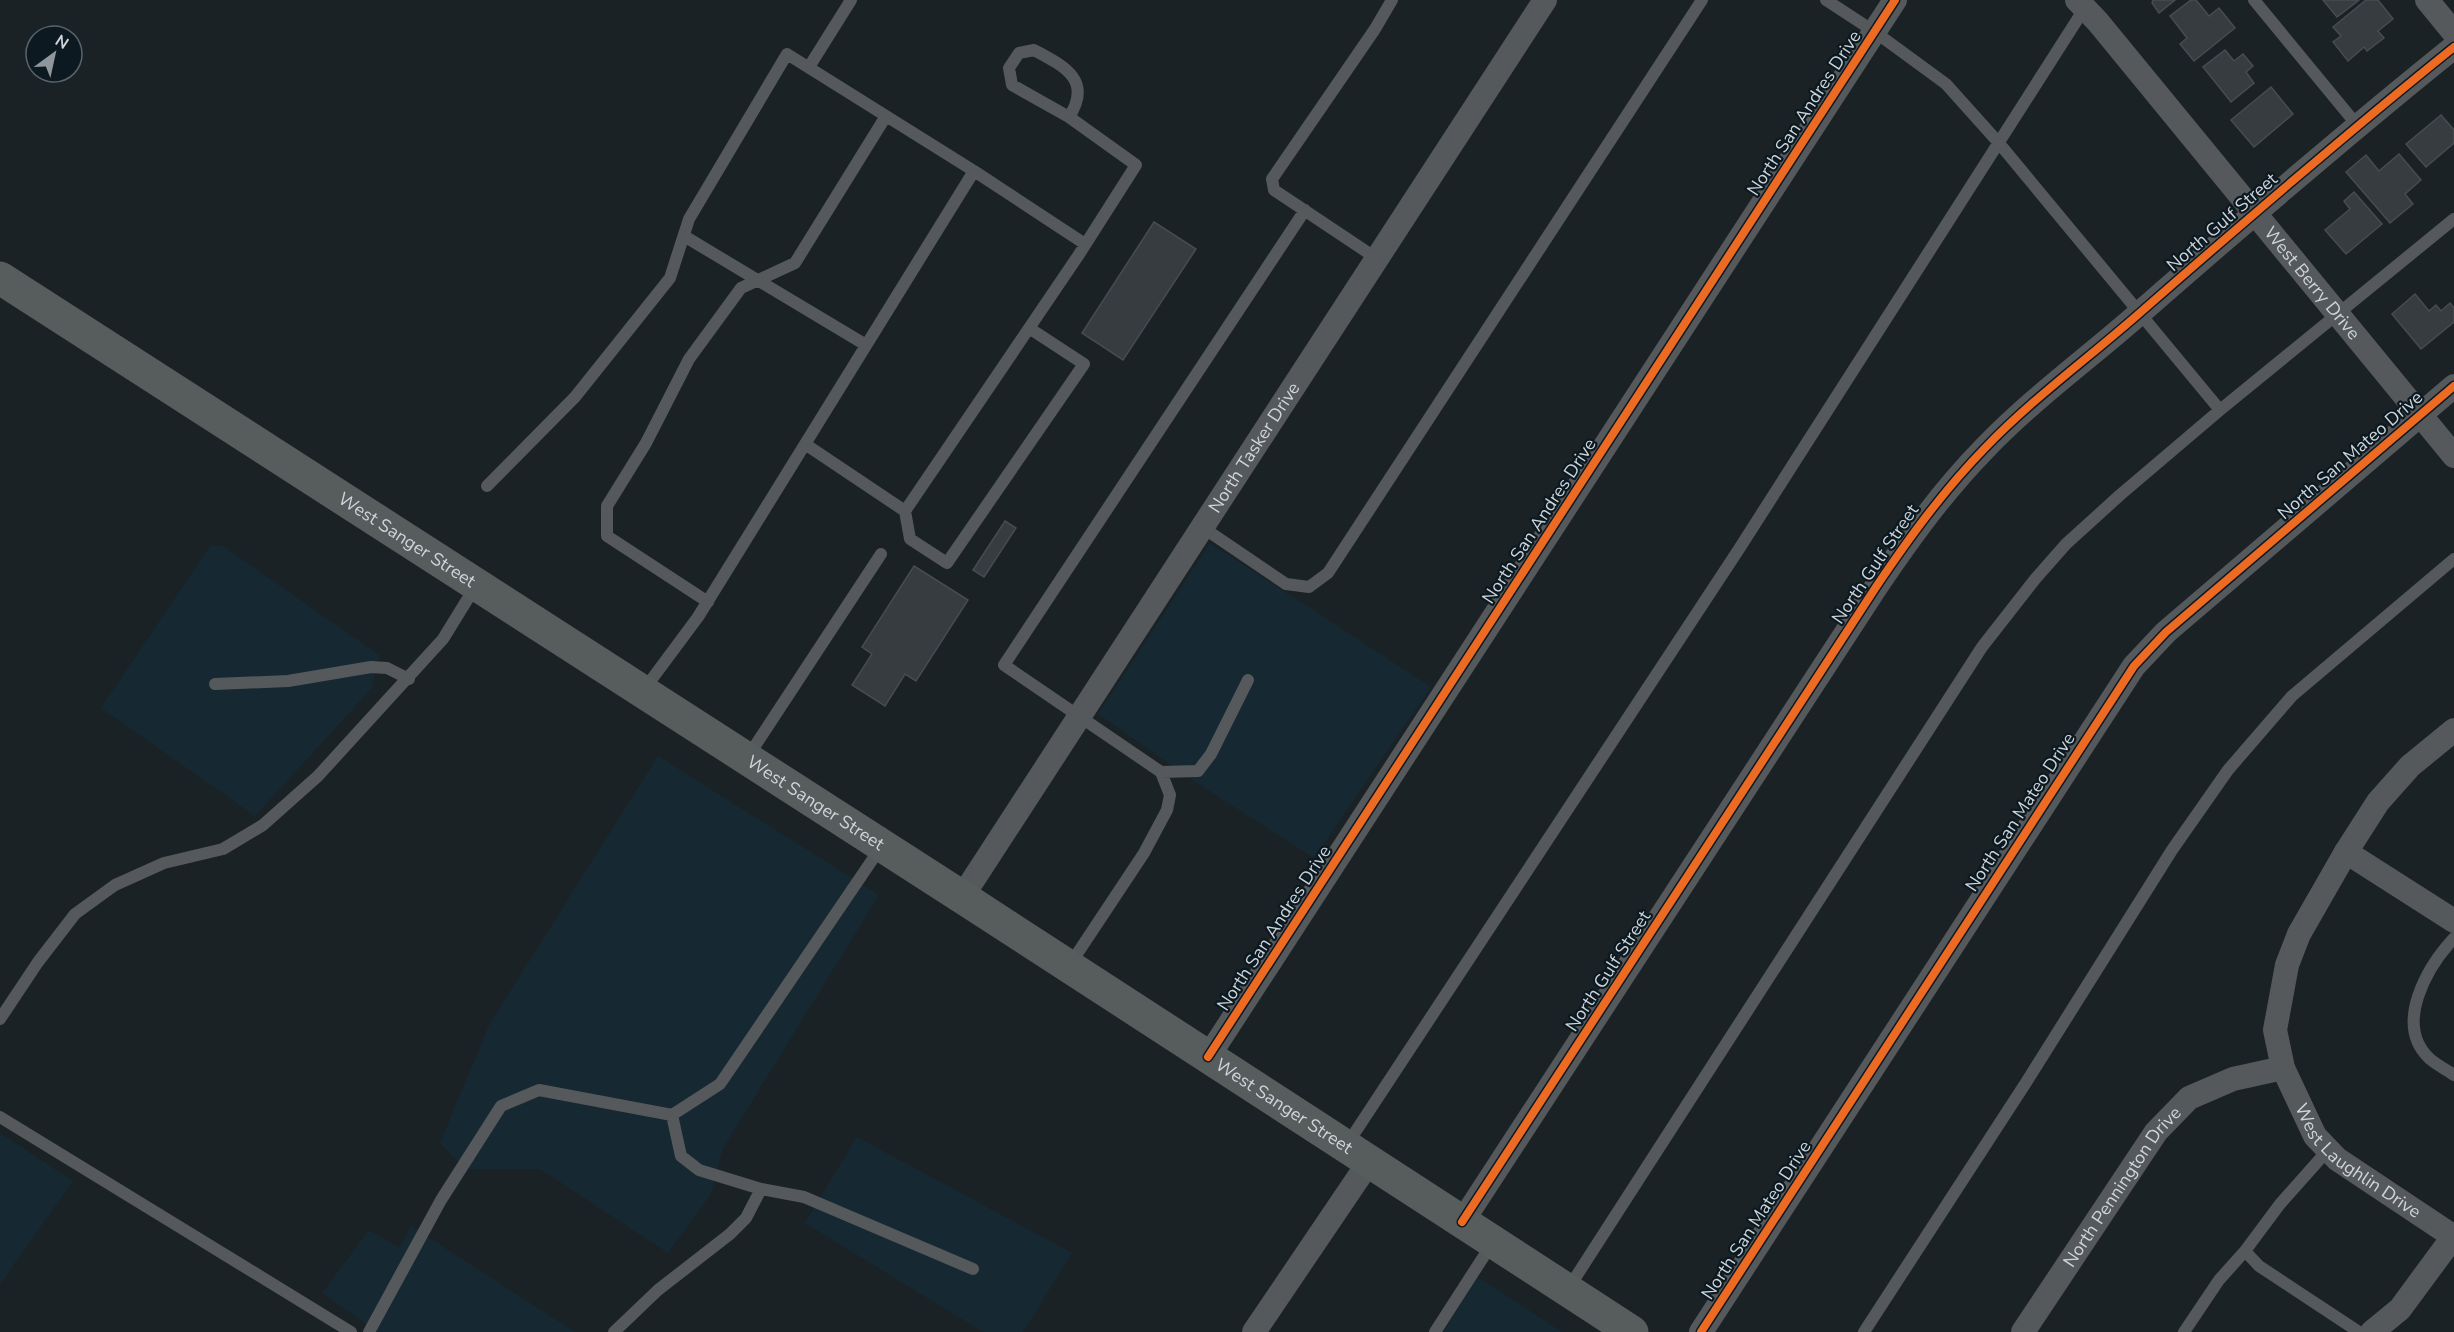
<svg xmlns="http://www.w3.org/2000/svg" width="2454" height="1332" font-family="'Nunito Sans',sans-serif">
	<rect width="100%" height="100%" fill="#1b2226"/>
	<!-- built -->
	<path fill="#162832" d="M 1210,543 L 1431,687 L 1314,858 L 1194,781 L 1098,714 Z
		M 210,546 L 223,546 L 379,655 L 372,688 L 255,816 L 101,708 Z
		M 658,756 L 879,895 L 722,1150 L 711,1194 L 668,1253 L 540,1169 L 465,1169 L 440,1143 L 489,1025 Z
		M 0,1133 L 73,1181 L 0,1284 Z
		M 857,1137 L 1072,1253 L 1023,1332 L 983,1332 L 805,1223 Z
		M 411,1226 L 575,1332 L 378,1332 L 322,1293 L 369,1230 L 400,1248 Z
		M 1478,1277 L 1562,1332 L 1443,1332 Z"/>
	<!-- building -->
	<path fill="#363c40" stroke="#464c50" stroke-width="1.5" d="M 2153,0 L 2175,0 L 2159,13 L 2152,3 Z
		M 2191,0 L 2196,0 L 2209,16 L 2219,8 L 2235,28 L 2194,61 L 2180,44 L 2187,38 L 2170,16 Z
		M 2323,0 L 2359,0 L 2337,17 Z
		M 2366,0 L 2378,0 L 2393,19 L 2378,31 L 2384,38 L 2367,51 L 2364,47 L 2348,61 L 2333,42 L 2341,36 L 2333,27 Z
		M 2225,50 L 2234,61 L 2243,54 L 2253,66 L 2246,72 L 2254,83 L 2231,102 L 2203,67 Z
		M 2271,87 L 2293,114 L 2254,147 L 2231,120 Z
		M 2441,115 L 2454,130 L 2454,143 L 2426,167 L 2406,144 Z
		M 2399,154 L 2421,180 L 2405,194 L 2413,204 L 2390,223 L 2346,172 L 2366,155 L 2379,171 Z
		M 2354,192 L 2382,224 L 2346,254 L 2325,230 L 2350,209 L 2344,201 Z
		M 1154,222 L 1196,249 L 1123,360 L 1082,333 Z
		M 2415,294 L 2429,311 L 2436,305 L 2441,311 L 2450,303 L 2454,308 L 2454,322 L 2421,349 L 2392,314 Z
		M 1005,521 L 1016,528 L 984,577 L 973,570 Z
		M 914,566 L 968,600 L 916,681 L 905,674 L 885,706 L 852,685 L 872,654 L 862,647 Z"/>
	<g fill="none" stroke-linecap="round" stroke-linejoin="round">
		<!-- service -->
		<path stroke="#56595b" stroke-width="12" d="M 1826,0 L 1875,32 L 1946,84 L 1998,142 L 2220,410
			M 2254,0 L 2357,125
			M 809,67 L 851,0
			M 974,171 L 1085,244
			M 684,236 L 866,345
			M 1376,258 L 1274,190 L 1272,179 L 1375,29 L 1392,0
			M 805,444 L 905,511 L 1078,256 L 1136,165 L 1069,117 L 1012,85 L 1009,68 L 1019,53 L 1034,50 C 1064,66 1093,80 1069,117
			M 487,486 L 575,397 L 670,278 L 689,219 L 787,54 L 974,171 L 698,617 L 643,691
			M 905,511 L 910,539 L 947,563 L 1084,364 L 1029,328
			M 1202,527 L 1286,584 L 1309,587 L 1328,573 L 1702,0
			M 708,602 L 607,536 L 607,506 L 646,443 L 689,359 L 741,288 L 795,263 L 886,116
			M 1248,680 L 1211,754 L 1198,771 L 1161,772 L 1004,665 L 1305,210
			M 215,684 L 288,681 L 371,667 L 387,668 L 409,679
			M 747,758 L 881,554
			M 2454,938 C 2427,967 2393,1025 2430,1059 C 2437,1065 2447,1070 2454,1075
			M 1069,966 L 1144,853 L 1167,810 L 1170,795 L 1161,772
			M 0,1019 L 38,962 L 75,914 L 115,885 L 164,863 L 223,849 L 263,825 L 318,776 L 443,639 L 475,587
			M 672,1115 L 681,1156 L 699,1170 L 761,1189 L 804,1197 L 973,1269
			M 0,1117 L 351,1332
			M 1346,1146 L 1739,549 L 2086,6
			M 2328,1150 L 2280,1204 L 2245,1251 L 2259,1266 L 2359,1332
			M 1568,1289 L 1982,647 L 2036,578 L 2066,544 L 2120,495 L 2220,410 L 2454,219
			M 369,1332 L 441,1200 L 501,1106 L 539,1090 L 672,1115 L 720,1084 L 881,847
			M 614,1332 L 658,1290 L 730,1234 L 746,1218 L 761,1189
			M 1435,1332 L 1493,1242
			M 1864,1332 L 2027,1081 L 2172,850 L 2228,770 L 2292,696 L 2454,559
			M 2184,1332 L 2219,1280 L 2245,1251"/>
		<!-- minor -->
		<g stroke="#56595b" stroke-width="24">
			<path id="s1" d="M 2077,0 L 2098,22 L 2454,456"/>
			<path d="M 2427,0 L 2454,33"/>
			<path id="s2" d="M 2454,730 L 2410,766 L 2378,802 L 2346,852 L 2299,934 L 2287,965 L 2275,1030 L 2283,1068 L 2315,1136 L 2337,1159 L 2454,1237"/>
			<path d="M 2346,852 L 2454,921"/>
			<path id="s3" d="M 962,897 L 1545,0"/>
			<path d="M 1208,1057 L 1895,0"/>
			<path d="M 1462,1222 L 1876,587 C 1909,538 1943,491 1985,448 C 2033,398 2090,357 2142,311 C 2245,221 2348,132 2454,47"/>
			<path d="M 1254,1332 L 1369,1162"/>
			<path d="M 1701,1332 L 2134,666 L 2166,632 L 2454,386"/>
			<path id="s4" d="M 2023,1332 L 2156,1132 L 2189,1098 L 2233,1079 L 2283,1068"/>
			<path d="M 2372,1332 L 2400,1309 L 2453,1237"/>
		</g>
		<!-- secondary -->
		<path stroke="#575c5d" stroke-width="33" id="s5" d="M 0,278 L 962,897 L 1632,1332"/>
		<defs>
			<path id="cycleway" d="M 1208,1057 L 1895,0
				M 1462,1222 L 1876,587 C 1909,538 1943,491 1985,448 C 2033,398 2090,357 2142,311 C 2245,221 2348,132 2454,47
				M 1701,1332 L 2134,666 L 2166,632 L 2454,386"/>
		</defs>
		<!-- cycleway casing -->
		<use href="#cycleway" stroke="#0c1921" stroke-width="11"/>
		<!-- cycleway -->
		<use href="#cycleway" stroke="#ed6a23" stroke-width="8"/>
	</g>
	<g text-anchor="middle" stroke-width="4.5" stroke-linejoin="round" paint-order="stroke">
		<!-- street labels -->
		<g font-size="18" fill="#cdd5db" stroke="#0c1921">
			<text transform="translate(1804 113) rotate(-57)" y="6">North San Andres Drive</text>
			<text transform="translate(2222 222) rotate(-41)" y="6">North Gulf Street</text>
			<text dy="6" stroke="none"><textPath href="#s1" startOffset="368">West Berry Drive</textPath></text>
			<text dy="6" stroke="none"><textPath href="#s3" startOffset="536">North Tasker Drive</textPath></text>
			<text transform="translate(2350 455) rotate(-41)" y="6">North San Mateo Drive</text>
			<text transform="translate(1539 521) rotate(-57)" y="6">North San Andres Drive</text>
			<text dy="6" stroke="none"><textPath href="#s5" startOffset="484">West Sanger Street</textPath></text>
			<text transform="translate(1875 564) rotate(-56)" y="6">North Gulf Street</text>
			<text dy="6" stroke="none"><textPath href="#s5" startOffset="970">West Sanger Street</textPath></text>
			<text transform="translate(2020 812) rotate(-57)" y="6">North San Mateo Drive</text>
			<text transform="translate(1274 928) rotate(-57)" y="6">North San Andres Drive</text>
			<text transform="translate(1608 971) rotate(-57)" y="6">North Gulf Street</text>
			<text dy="6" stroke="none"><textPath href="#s5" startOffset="1528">West Sanger Street</textPath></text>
			<text dy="6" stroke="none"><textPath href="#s2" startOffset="520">West Laughlin Drive</textPath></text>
			<text dy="6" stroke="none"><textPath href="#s4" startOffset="176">North Pennington Drive</textPath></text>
			<text transform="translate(1756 1220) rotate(-57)" y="6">North San Mateo Drive</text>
		</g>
	</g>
	<!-- north arrow -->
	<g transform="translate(54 54) rotate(33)"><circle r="28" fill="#0c1921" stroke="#59646b" stroke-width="1.5"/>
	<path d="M0-4.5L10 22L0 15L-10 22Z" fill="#8f969c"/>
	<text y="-9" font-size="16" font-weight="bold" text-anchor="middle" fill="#cdd5db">N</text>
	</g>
</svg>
